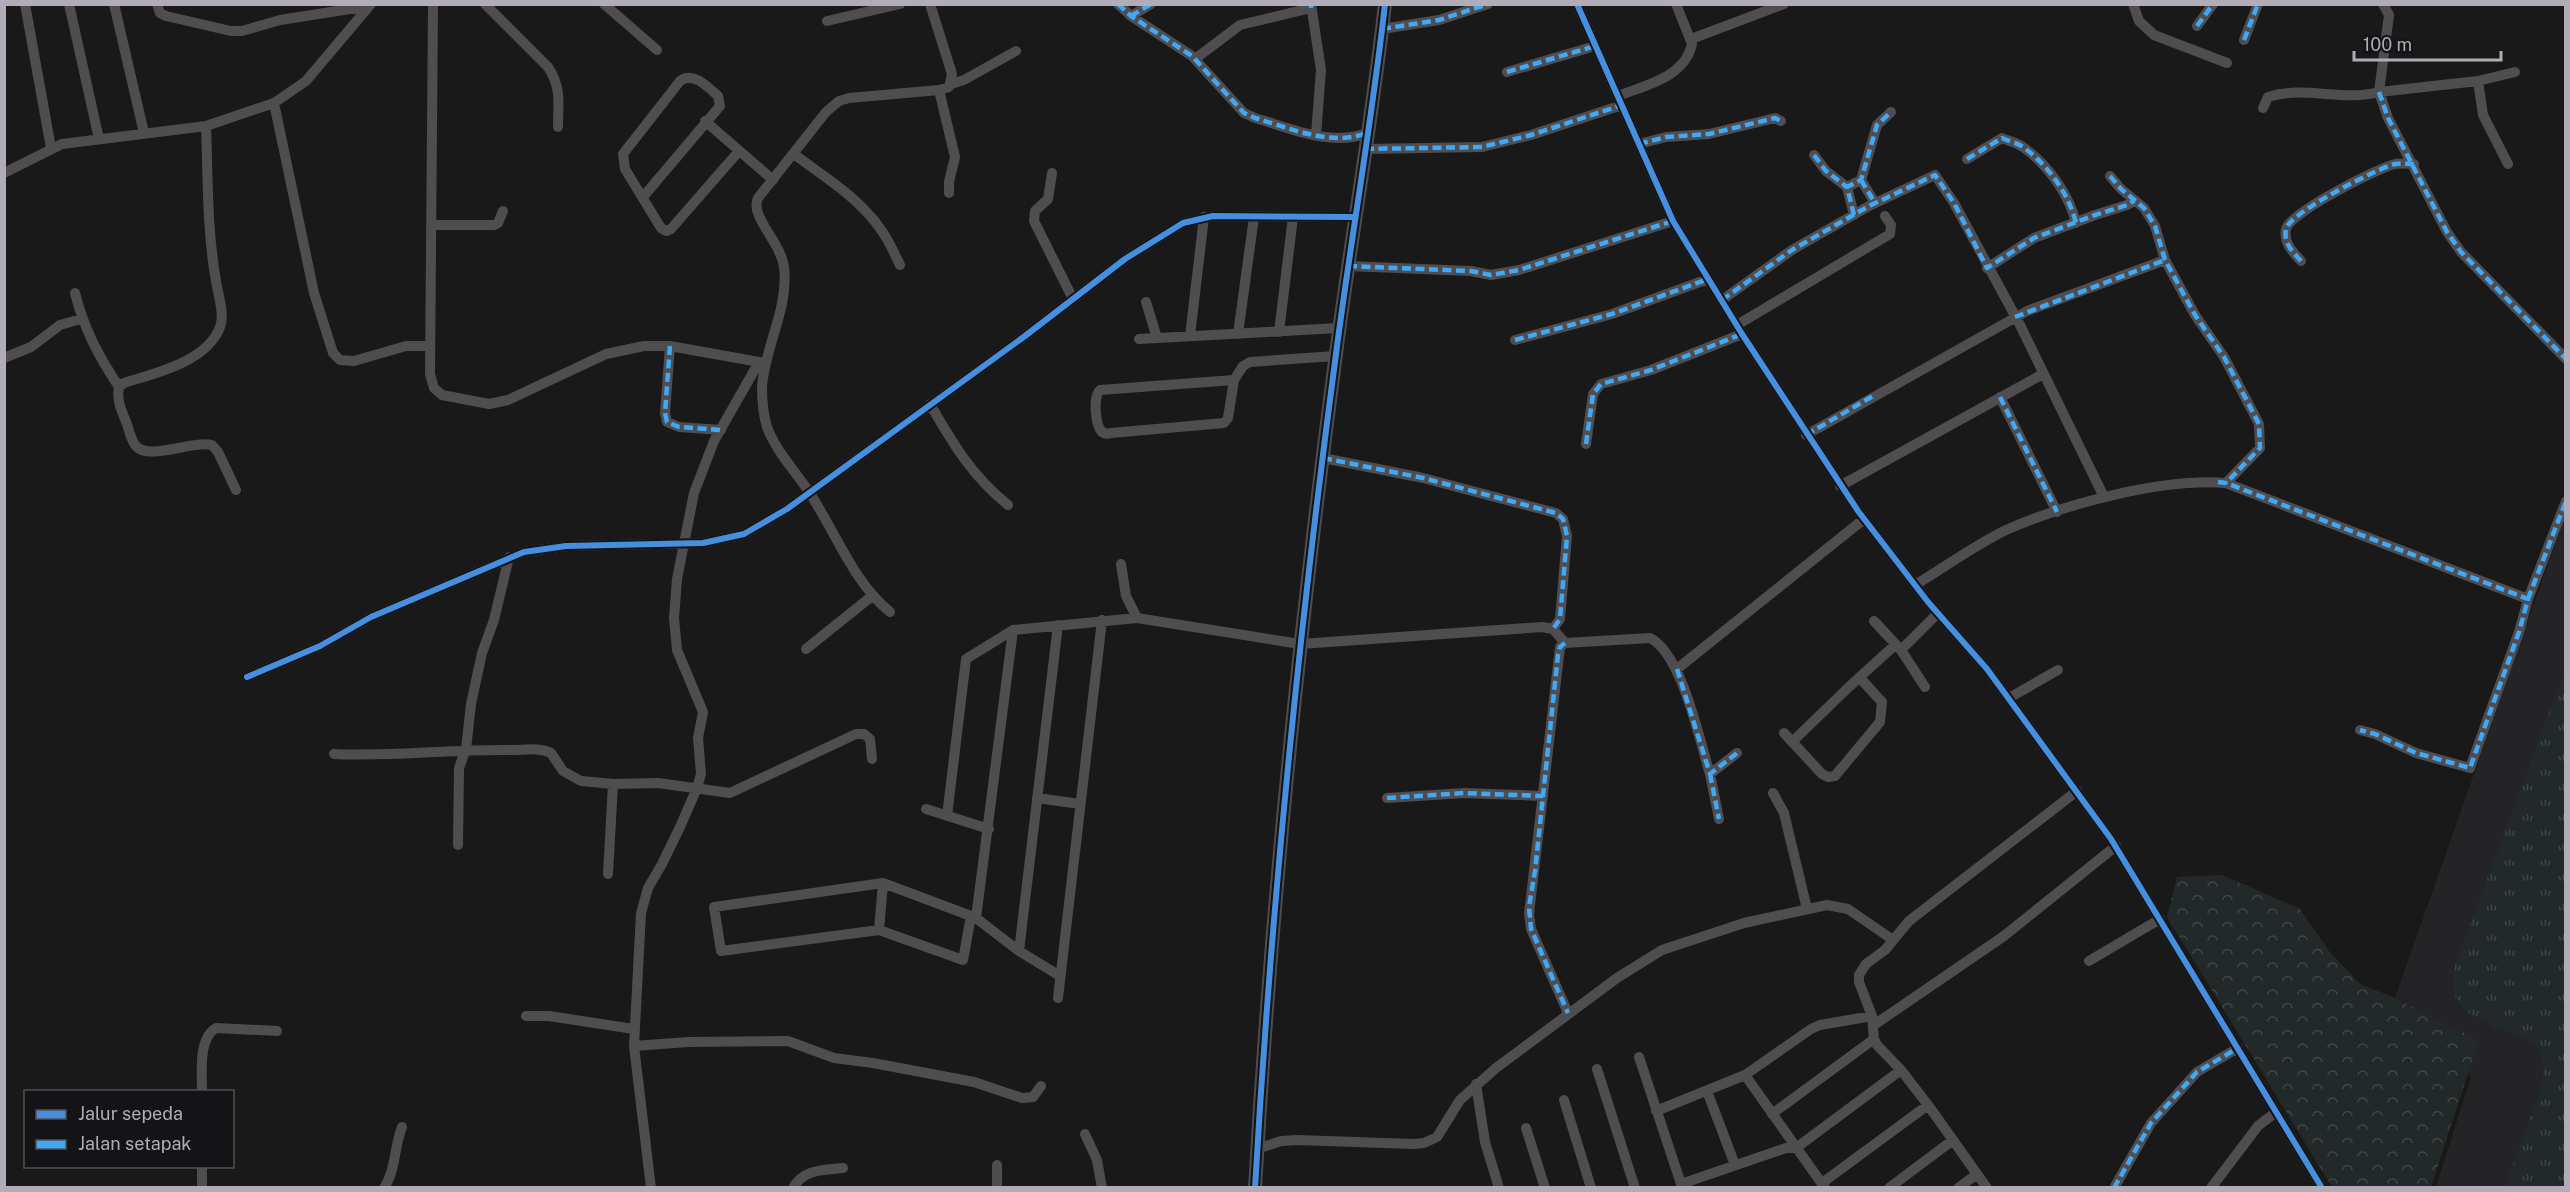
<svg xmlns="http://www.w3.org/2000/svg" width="2570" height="1192" font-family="'Public Sans',sans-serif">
	<defs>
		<pattern id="grass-tufts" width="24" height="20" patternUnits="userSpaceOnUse" patternTransform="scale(1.5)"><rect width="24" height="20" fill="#232929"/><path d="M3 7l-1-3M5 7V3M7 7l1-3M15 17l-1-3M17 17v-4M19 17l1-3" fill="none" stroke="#414546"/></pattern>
		<pattern id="forest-crowns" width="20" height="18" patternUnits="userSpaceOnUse" patternTransform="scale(1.5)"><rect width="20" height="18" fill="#232929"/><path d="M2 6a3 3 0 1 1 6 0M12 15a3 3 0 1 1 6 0" fill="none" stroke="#414546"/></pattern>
	</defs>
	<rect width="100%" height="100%" fill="#191919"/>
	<!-- built -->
	<path fill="#242325" d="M 2565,516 L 2565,1187 L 2436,1187 L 2471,1077 L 2458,1067 L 2380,1040 Z"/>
	<!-- grass -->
	<path fill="url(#grass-tufts)" d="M 2565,671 L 2565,1187 L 2505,1187 L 2543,1081 L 2543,1061 L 2535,1043 C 2520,1037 2506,1031 2492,1025 C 2460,1011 2449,1001 2455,965 Z"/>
	<!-- forest -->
	<path fill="url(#forest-crowns)" d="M 2222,875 L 2300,909 L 2329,951 L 2360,984 L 2388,995 L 2479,1040 L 2431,1187 L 2332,1187 L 2167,917 L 2177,877 Z"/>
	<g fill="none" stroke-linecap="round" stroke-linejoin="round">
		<!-- street -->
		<path stroke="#504d51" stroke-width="10" d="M 25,4 L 51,148
			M 69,4 L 99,139
			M 114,4 L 144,133
			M 157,4 L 160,13 L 166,16 L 231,31 L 242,31 L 280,20 L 369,6
			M 433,4 L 430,374 L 434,388 L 442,395 L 489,404 L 508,400 L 606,354 L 644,346 L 670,346 L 765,363
			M 485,4 L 548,67 C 562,88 558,104 558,127
			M 604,4 L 657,50
			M 1118,4 L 1131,16 L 1192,56 L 1244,113 L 1255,118 C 1290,128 1331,147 1367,133
			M 1311,4 L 1321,70 L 1316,135
			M 1577,4 L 1673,221 L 1742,334 L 1858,511 L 1928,602 L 1987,669 L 2111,839 L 2322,1188
			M 2133,4 L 2139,21 L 2154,35 L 2227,63
			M 2383,4 L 2389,15 L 2379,92 L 2388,118 L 2447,232 L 2461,252 L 2566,359
			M 1131,16 L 1151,4
			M 827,21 L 900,4
			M 2197,26 L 2213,4
			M 1382,29 L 1439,20 L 1488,4
			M 1691,39 L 1784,4
			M 2244,40 L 2258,4
			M 1195,59 L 1240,25 L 1311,8
			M 1507,72 L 1595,46
			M 2478,81 L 2483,115 L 2508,164
			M 951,84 L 964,80 L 1016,51
			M 939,90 L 955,157 L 949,182 L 949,193
			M 1618,96 C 1646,85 1685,77 1692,44 L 1676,4
			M 274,103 L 314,293 L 333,353 L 340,360 L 354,361 L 406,346 L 430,346
			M 2263,108 L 2268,97 C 2304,85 2342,102 2379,92 L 2478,81 L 2515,72
			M 705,121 L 773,180
			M 206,126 C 208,178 207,231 216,281 C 218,295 225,314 220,327 C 207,362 155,373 124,383 L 119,387 C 116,400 122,412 127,424 C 129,431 131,439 135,445 C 147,462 193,440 212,445 L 218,452 L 236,490
			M 1639,144 L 1666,137 L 1709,134 L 1775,118 L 1781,121
			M 1365,149 L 1482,147 L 1531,135 L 1622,105
			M 794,154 C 820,174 850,192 871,217 C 884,231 892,248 900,265
			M 1814,155 L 1826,171 L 1847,187
			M 1967,159 L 2002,138 C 2009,141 2017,143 2023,147 C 2048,165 2069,194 2076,223
			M 4,173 L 62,144 L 206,126 L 274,103 L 306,81 L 371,4
			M 1052,173 L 1048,199 L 1035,211 L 1034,221 L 1073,299
			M 2110,176 L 2121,189 L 2144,208 L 2155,226 L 2165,260 L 2195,315 L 2224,357 L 2259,424 L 2260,448 L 2226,483
			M 1861,180 L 1875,203
			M 643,197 L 720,106 L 718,96 C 708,87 693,71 680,81 L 623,154 L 625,169 L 661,228 L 666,231 L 671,229 L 739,151
			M 1854,215 L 1847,187 L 1861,180 L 1877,125 L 1891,112
			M 431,225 L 494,225 L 498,223 L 503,211
			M 2301,261 C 2293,252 2283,243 2286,229 C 2289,213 2378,168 2395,164 C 2401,163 2408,164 2414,164
			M 1348,266 L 1471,271 L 1491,275 L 1519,270 L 1673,221
			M 1987,268 L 2034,238 L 2095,215 L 2127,205 L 2135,200
			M 75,293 C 84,329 99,357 119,387
			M 1722,300 L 1792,250 L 1869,206 L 1935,175 L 1954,203 L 2020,325 L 2104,497
			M 1146,302 L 1157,338
			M 1737,325 L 1890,234 L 1891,225 L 1885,216
			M 1279,332 L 1293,217
			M 1238,334 L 1254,217
			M 1190,336 L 1204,217
			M 1139,339 L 1339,328
			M 1515,340 L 1612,314 L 1708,279
			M 670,346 L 665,413 L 667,422 L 679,427 L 721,430
			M 4,358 L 31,347 L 60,325 L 81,319
			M 1234,380 L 1228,418 L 1224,423 L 1111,433 C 1108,434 1105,434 1102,432 C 1095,425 1093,396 1100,390 L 1234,380 L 1243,366 L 1250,362 L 1335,356
			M 2000,397 L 2057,512
			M 930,404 C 953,444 972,476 1008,505
			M 1806,435 L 2027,311 L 2165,260
			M 1586,444 L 1593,394 L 1601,384 L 1651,370 L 1742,334
			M 1323,458 L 1423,478 L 1556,513 L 1563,519 L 1567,536 L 1560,619 L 1553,629
			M 1840,486 L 2043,374
			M 1121,564 L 1126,596 L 1137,618
			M 1915,585 C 1945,567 1975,545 2006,530 C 2065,504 2162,478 2226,483 L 2528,599 L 2519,632 L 2470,768 L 2416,753 L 2375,734 L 2360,730
			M 2528,599 L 2566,501
			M 890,612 C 853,582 835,531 809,492 C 795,471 776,451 767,427 C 763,414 762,400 762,387 C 765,345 789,309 784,267 C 781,242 749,216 758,198 L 826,112 L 839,101 L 849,98 L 939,90 L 949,87 L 952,74 L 930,4
			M 1874,621 L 1901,650 L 1925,687
			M 806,649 L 872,596
			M 1901,650 L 1938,613
			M 1677,669 L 1864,519
			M 247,677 L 320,646 L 371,617 L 524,552 L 566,546 L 703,543 L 744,534 L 787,509 L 1025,336 L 1125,259 L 1183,223 L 1213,216 L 1355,217
			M 2009,698 L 2058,670
			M 1784,733 L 1822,774 L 1828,777 L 1835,776 L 1880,722 L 1882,702 L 1860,678
			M 1792,742 L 1851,685 L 1895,645
			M 334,754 C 393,757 451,749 510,750 C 523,750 540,747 551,753 L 563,771 L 581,781 L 613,784 L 658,783 L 730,793 L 856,734 L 864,734 L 870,739 L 872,759
			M 1710,774 L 1719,819
			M 1773,793 L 1784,813 L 1807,909
			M 1037,798 L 1080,804
			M 1387,798 L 1464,793 L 1543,796
			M 926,809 L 989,829
			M 947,816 L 966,659 L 1013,630 L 1137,618 L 1300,644 L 1542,627 L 1553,629 L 1565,643
			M 458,845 L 459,768 L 466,749 L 471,704 L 482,653 L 494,620 L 509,557
			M 608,874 L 613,784
			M 971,916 L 963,960 L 879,930 L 721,951 L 714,907 L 883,883 L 971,916 L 976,918 L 1019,951 L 1060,976
			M 976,918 L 1013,630
			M 879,930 L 883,883
			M 1019,951 L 1058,625
			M 2089,961 L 2160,919
			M 1058,998 L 1102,620
			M 1568,1013 L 1531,929 L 1529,914 L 1560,647 L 1565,643 L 1650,638 C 1682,654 1699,739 1710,774 L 1737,753
			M 526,1016 L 549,1016 L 634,1029
			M 1874,1025 L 2004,936 L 2116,846
			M 634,1046 L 688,1042 L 788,1041 L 834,1058 L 873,1063 L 974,1082 L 1022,1098 L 1033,1097 L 1041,1086
			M 1639,1057 L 1681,1184
			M 1597,1069 L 1635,1188
			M 1745,1075 L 1825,1188
			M 1476,1084 L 1485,1142 L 1499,1188
			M 1707,1091 L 1735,1165
			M 202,1092 C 202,1073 198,1038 216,1028 L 277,1031
			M 1564,1100 L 1591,1188
			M 1656,1111 L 1745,1075 L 1811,1029 L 1820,1025 L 1872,1016
			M 1772,1114 L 1874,1039
			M 1526,1128 L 1545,1188
			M 1085,1134 L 1097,1160 L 1102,1188
			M 1257,1149 L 1281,1141 L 1297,1140 L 1414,1144 L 1424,1143 L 1437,1137 L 1460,1100 L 1496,1068 L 1617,978 L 1662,950 L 1744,923 L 1827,905 L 1848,909 L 1893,940
			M 997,1165 L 997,1188
			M 202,1166 L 202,1188
			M 1822,1183 L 1928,1105
			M 384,1188 C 396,1170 394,1147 402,1127
			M 651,1188 L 634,1046 L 641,913 L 648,888 L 662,864 L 680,827 L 697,788 L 701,774 L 698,738 L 703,712 L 677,650 L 674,618 L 677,579 L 694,493 L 714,441 L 759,362
			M 793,1188 C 803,1169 824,1170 843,1168
			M 1682,1188 L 1681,1184 L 1786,1148 L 1796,1148 L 1901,1070
			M 1889,1188 L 1953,1140
			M 1958,1188 L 1977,1174
			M 1987,1188 L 1928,1105 L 1901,1070 L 1877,1045 L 1874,1039 L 1872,1016 L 1859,982 L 1859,975 L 1866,964 L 1885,950 L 1909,921 L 2077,791
			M 2114,1188 L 2151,1123 L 2197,1072 L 2238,1048
			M 2211,1188 L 2258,1126 L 2276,1112"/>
		<!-- secondary -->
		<path stroke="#4e4c4f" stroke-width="14" d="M 1255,1188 C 1271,909 1299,631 1336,354 C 1351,238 1372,121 1385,4"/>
		<!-- quiet -->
		<path stroke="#3fa9f5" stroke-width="4.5" stroke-dasharray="9 4.5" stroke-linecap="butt" d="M 1118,4 L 1131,16 L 1192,56 L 1244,113 L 1255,118 C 1290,128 1331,147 1367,133
			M 1311,4 L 1311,8
			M 1131,16 L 1151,4
			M 2197,26 L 2213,4
			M 1382,29 L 1439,20 L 1488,4
			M 2244,40 L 2258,4
			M 1507,72 L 1595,46
			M 2379,92 L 2388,118 L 2447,232 L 2461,252 L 2566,359
			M 1639,144 L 1666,137 L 1709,134 L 1775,118 L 1781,121
			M 1365,149 L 1482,147 L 1531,135 L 1622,105
			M 1814,155 L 1826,171 L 1847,187
			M 1967,159 L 2002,138 C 2009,141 2017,143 2023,147 C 2048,165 2069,194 2076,223
			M 2110,176 L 2121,189 L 2144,208 L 2155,226 L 2165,260 L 2195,315 L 2224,357 L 2259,424 L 2260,448 L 2226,483
			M 1861,180 L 1875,203
			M 1854,215 L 1847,187 L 1861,180 L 1877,125 L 1891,112
			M 2301,261 C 2293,252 2283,243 2286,229 C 2289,213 2378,168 2395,164 C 2401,163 2408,164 2414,164
			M 1348,266 L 1471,271 L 1491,275 L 1519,270 L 1673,221
			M 1722,300 L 1792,250 L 1869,206 L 1935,175 L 1954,203 L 1987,268 L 2034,238 L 2095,215 L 2127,205 L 2135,200
			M 2015,317 L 2165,260
			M 1515,340 L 1612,314 L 1708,279
			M 670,346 L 665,413 L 667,422 L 679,427 L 721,430
			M 2000,397 L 2057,512
			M 1806,435 L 1873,396
			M 1586,444 L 1593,394 L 1601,384 L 1651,370 L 1742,334
			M 1323,458 L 1423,478 L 1556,513 L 1563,519 L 1567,536 L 1560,619 L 1553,629
			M 2218,482 L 2226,483 L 2528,599 L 2519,632 L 2470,768 L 2416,753 L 2375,734 L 2360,730
			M 2528,599 L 2566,501
			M 1565,643 L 1560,647 L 1558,655 L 1535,871 L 1529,907 L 1531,929 L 1568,1013
			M 1677,669 L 1710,774 L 1737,753
			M 1710,774 L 1719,819
			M 1387,798 L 1464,793 L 1543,796
			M 2114,1188 L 2151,1123 L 2197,1072 L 2238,1048"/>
		<defs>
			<path id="cycleway" d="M 1577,4 L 1673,221 L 1742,334 L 1858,511 L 1928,602 L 1987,669 L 2111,839 L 2322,1188
				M 247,677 L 320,646 L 371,617 L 524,552 L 566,546 L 703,543 L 744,534 L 787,509 L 1025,336 L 1125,259 L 1183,223 L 1213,216 L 1355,217
				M 1255,1188 C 1271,909 1299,631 1336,354 C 1351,238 1372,121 1385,4"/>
		</defs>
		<!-- cycleway casing -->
		<use href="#cycleway" stroke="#141315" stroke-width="10"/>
		<!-- cycleway -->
		<use href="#cycleway" stroke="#468fdf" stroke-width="6"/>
	</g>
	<!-- border -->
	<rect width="2570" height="1192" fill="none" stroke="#b2abb8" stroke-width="12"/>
	<!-- legend -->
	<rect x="24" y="1090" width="210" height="78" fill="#141315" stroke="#535056" stroke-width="1.5"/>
	<rect x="36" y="1110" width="30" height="9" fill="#468fdf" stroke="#535056" stroke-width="1.5"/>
	<text x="78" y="1120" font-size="18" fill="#b2abb8">Jalur sepeda</text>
	<rect x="36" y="1140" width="30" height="9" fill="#3fa9f5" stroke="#535056" stroke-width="1.5"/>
	<text x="78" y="1150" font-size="18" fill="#b2abb8">Jalan setapak</text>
	<!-- scale -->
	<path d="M2354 51v9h147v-9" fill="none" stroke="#b2abb8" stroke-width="3"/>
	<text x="2363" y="51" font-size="18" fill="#b2abb8" stroke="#141315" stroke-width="4.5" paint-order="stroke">100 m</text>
</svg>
